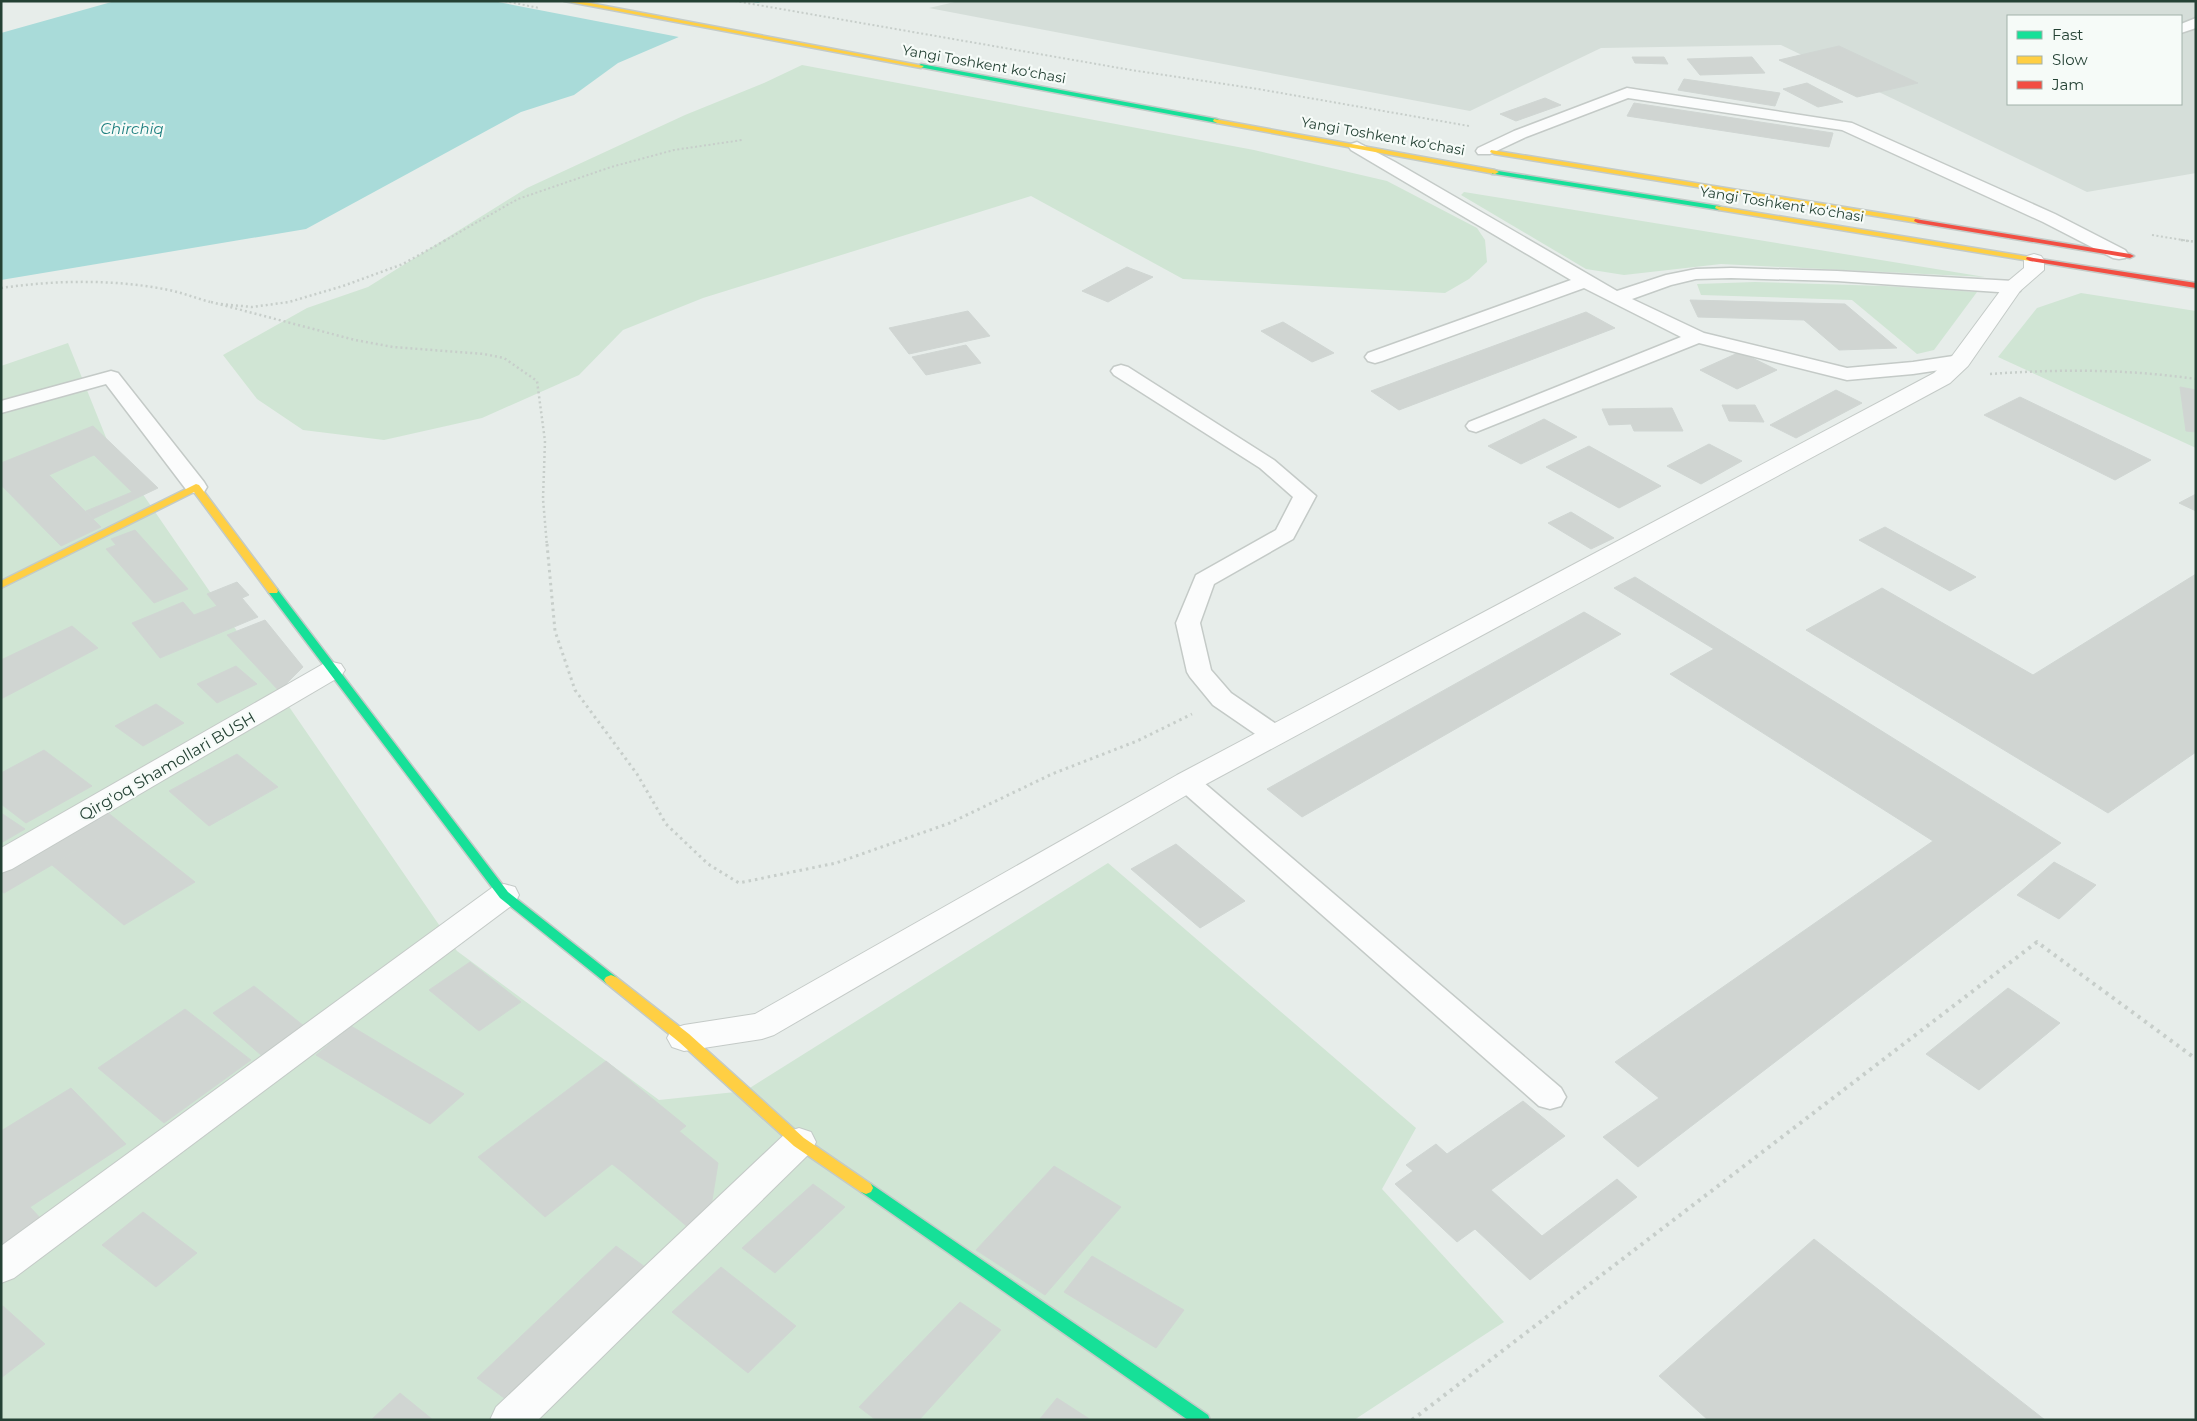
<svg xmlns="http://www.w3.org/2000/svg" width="2197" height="1421" font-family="Montserrat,sans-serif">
	<rect width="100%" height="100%" fill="#e7edea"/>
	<!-- built -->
	<path fill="#d5ded9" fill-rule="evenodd" d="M 959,1 L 2196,1 L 2196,173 L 2087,192 L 1781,45 L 1601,48 L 1470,111 L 929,8 ZM 2008,16 L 2181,16 L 2181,104 L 2008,104 Z"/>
	<!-- green -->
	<path fill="#d0e5d4" d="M 802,65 L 1254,150 L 1387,181 L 1477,228 L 1485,240 L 1487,262 L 1469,279 L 1445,293 L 1183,279 L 1031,196 L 703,298 L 623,330 L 579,375 L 482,418 L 384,440 L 303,430 L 257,399 L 223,355 L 307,308 L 368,287 L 527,188 L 685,115 L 764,83 Z
		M 1464,192 L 1985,277 L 1721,264 L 1624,275 L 1586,269 L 1461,195 Z
		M 1755,282 L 1885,286 L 1977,292 L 1934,350 L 1917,354 L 1852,300 L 1701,295 L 1697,284 Z
		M 2081,293 L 2196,311 L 2196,448 L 1998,357 L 2037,308 Z
		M 68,343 L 109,445 L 457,951 L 659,1100 L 745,1091 L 1108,863 L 1416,1128 L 1382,1189 L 1504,1322 L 1354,1420 L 1,1420 L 1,366 Z"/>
	<!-- water -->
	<path fill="#a9dbd9" d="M 115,1 L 763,1 L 618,63 L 574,95 L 521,112 L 306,229 L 1,280 L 1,33 Z"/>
	<!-- pier -->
	<path fill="#e7edea" d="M 493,1 L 747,1 L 763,4 L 684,38 Z"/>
	<!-- building -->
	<path fill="#d0d5d2" stroke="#d0d6d3" d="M 1839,46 L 1918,83 L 1857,97 L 1779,60 Z
		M 1632,57 L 1664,57 L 1668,64 L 1635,63 Z
		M 1752,57 L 1765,73 L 1700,75 L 1687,59 Z
		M 1684,79 L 1780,93 L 1775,106 L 1678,90 Z
		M 1807,83 L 1843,102 L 1818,107 L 1783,89 Z
		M 1545,98 L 1561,105 L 1516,121 L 1500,114 Z
		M 1634,103 L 1833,133 L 1829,147 L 1627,116 Z
		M 1127,267 L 1153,277 L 1108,302 L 1082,291 Z
		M 1690,300 L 1845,304 L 1897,348 L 1839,350 L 1804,320 L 1698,317 Z
		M 968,311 L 990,336 L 909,354 L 889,328 Z
		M 1586,312 L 1615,328 L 1399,410 L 1371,391 Z
		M 1283,322 L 1334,353 L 1312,362 L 1261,331 Z
		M 966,345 L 981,363 L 926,375 L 912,357 Z
		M 1740,352 L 1777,370 L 1737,389 L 1700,370 Z
		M 2180,387 L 2196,390 L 2196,432 L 2186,431 Z
		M 1836,390 L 1862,403 L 1796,438 L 1770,425 Z
		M 2020,397 L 2151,460 L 2115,480 L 1984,415 Z
		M 1722,405 L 1755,405 L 1764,422 L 1729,421 Z
		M 1672,408 L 1683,431 L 1634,431 L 1631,424 L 1609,425 L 1602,409 Z
		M 1544,419 L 1577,437 L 1521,464 L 1488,446 Z
		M 93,426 L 158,488 L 93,519 L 86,511 L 132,492 L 94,455 L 49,475 L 43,470 L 3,487 L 1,486 L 1,463 Z
		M 1709,444 L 1742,461 L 1701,484 L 1667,466 Z
		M 1589,446 L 1661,486 L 1619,508 L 1546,467 Z
		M 43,470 L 49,475 L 101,527 L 61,546 L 3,487 Z
		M 2196,494 L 2196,511 L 2179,503 Z
		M 1571,512 L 1614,538 L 1591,549 L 1548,523 Z
		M 1885,527 L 1976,577 L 1950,591 L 1859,540 Z
		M 135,530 L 188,589 L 154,603 L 106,549 L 116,545 L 111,539 Z
		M 2196,574 L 2196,752 L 2108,813 L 1806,630 L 1882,588 L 2033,675 Z
		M 1635,577 L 2061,843 L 1638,1167 L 1603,1137 L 1659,1098 L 1615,1062 L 1933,841 L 1670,674 L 1714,649 L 1614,588 Z
		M 237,582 L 249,595 L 242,598 L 258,617 L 160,658 L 132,623 L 183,602 L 194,615 L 217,606 L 207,594 Z
		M 1584,612 L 1621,634 L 1302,817 L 1267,789 Z
		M 265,620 L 303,667 L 279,691 L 227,635 Z
		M 72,626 L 98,648 L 1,699 L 1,660 Z
		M 236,666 L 257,684 L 217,703 L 197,684 Z
		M 156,704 L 184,723 L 143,746 L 115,726 Z
		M 44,750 L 92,786 L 26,823 L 1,804 L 1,773 Z
		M 237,754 L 278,787 L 209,826 L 169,791 Z
		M 107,812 L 122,824 L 4,893 L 1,891 L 1,873 Z
		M 1,813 L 25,829 L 1,843 Z
		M 122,824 L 195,882 L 124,925 L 52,865 Z
		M 1176,844 L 1245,901 L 1200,928 L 1131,869 Z
		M 2054,862 L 2096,885 L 2059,919 L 2017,895 Z
		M 470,962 L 521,1002 L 479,1031 L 429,990 Z
		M 254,986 L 304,1026 L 261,1055 L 213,1013 Z
		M 2008,988 L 2060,1023 L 1979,1090 L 1926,1054 Z
		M 185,1009 L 251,1060 L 164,1123 L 98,1068 Z
		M 351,1026 L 464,1094 L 430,1124 L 316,1055 Z
		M 606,1061 L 686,1126 L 625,1174 L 612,1164 L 545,1217 L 478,1157 Z
		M 71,1088 L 126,1144 L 30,1207 L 42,1220 L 1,1247 L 1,1131 Z
		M 1523,1101 L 1565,1136 L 1491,1190 L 1542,1236 L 1617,1179 L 1637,1197 L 1530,1280 L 1475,1229 L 1457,1242 L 1395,1184 L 1413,1171 L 1406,1165 L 1436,1144 L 1447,1154 Z
		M 679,1131 L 718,1163 L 709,1219 L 696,1234 L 625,1174 Z
		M 1054,1166 L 1121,1207 L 1045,1295 L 976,1250 Z
		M 813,1184 L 845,1207 L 775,1273 L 742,1248 Z
		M 143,1212 L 197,1253 L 156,1287 L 102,1245 Z
		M 1814,1239 L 2045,1420 L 1708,1420 L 1659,1376 Z
		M 616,1246 L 652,1272 L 515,1406 L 477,1378 Z
		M 1092,1256 L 1184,1310 L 1156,1348 L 1064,1292 Z
		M 721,1267 L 796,1326 L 748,1373 L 672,1312 Z
		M 960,1302 L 1001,1330 L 919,1420 L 876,1420 L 859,1407 Z
		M 3,1306 L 45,1344 L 1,1378 L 1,1307 Z
		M 400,1393 L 433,1420 L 371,1420 Z
		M 1057,1398 L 1091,1420 L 1039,1420 Z"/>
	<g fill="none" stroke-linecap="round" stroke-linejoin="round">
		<defs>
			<path id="lane" d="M 2196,18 L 2196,28 L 2181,33 L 2181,24 Z
				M 1627,88 L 1852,123 L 2055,214 L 2125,250 L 2128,254 L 2125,258 L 2119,259 L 2113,258 L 2043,222 L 1842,130 L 1628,98 L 1526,137 L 1490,154 L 1478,154 L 1476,151 L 1478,148 L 1514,131 Z
				M 1357,142 L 1395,162 L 1617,291 L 1666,275 L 1696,269 L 1731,268 L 1837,271 L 2013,281 L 2020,283 L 2022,287 L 2020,291 L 2013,293 L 1837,281 L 1731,278 L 1696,279 L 1671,285 L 1632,299 L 1704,333 L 1847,368 L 1913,362 L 1960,355 L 1967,357 L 1970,361 L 1967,365 L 1960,367 L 1913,374 L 1847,380 L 1699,343 L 1476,432 L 1469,430 L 1466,426 L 1469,422 L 1681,337 L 1584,288 L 1382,361 L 1375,363 L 1368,361 L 1365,357 L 1368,353 L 1571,280 L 1351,150 L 1349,147 L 1351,144 Z
				M 1121,365 L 1128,367 L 1274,460 L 1316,496 L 1293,539 L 1214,584 L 1200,623 L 1211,670 L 1231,693 L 1282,728 L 1286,734 L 1282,740 L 1273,742 L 1264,740 L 1213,705 L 1190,677 L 1187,672 L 1176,623 L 1196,575 L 1276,530 L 1293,497 L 1260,468 L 1114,375 L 1111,371 L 1114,367 Z
				M 111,371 L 118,373 L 204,482 L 207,487 L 204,492 L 196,493 L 188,492 L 106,384 L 1,413 L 1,401 Z
				M 1187,773 L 1196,776 L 1561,1088 L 1566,1097 L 1561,1106 L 1550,1109 L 1539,1106 L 1178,788 L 1174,782 L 1178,776 Z"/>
			<path id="street" d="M 2034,254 L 2041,256 L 2044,260 L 2044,270 L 2020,291 L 1968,366 L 1950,383 L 1197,789 L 774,1035 L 762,1039 L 684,1051 L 672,1047 L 667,1038 L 672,1029 L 684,1025 L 755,1014 L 1177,775 L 1934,373 L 1952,356 L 2006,283 L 2024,268 L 2024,260 L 2027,256 Z
				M 332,662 L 341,664 L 345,670 L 341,676 L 12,869 L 1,873 L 1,848 L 323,664 Z
				M 504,884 L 515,887 L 519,895 L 515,903 L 14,1278 L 1,1283 L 1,1246 L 493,887 Z
				M 799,1128 L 811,1132 L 816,1142 L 811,1152 L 538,1420 L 490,1420 L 496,1407 L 787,1132 Z"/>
			<path id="fast" d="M 921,64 L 1217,119 L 1221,121 L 1217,123 L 919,67 L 918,66 Z
				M 1492,170 L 1719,206 L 1723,208 L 1719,210 L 1495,174 L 1492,174 Z
				M 273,588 L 277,589 L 508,892 L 616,977 L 618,980 L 616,983 L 611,985 L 606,983 L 500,898 L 269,593 L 268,591 Z
				M 866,1182 L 871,1184 L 1208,1415 L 1210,1420 L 1188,1420 L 861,1192 L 859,1188 L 861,1184 Z"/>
			<path id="slow" d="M 564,1 L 579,1 L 924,66 L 921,68 Z
				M 1214,119 L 1495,170 L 1499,172 L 1495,174 L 1217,123 L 1213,121 Z
				M 1491,150 L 1918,219 L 1922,221 L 1918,223 L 1494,154 L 1490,152 Z
				M 1716,206 L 2030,257 L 2034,259 L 2030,261 L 1719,210 L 1715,208 Z
				M 196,484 L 199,485 L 277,589 L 278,591 L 277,593 L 269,593 L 194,492 L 1,588 L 1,581 Z
				M 611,975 L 616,977 L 689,1034 L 804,1138 L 871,1184 L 873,1188 L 871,1192 L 866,1194 L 861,1192 L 794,1146 L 679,1042 L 606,983 L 604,980 L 606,977 Z"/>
			<path id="jam" d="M 1915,219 L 2130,254 L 2134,256 L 2130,258 L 1918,223 L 1914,221 Z
				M 2027,257 L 2196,283 L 2196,288 L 2030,261 L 2026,259 Z"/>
		</defs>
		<!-- lane casing -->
		<use href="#lane" stroke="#c4cac7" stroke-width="3"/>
		<!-- street casing -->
		<use href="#street" stroke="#c4cac7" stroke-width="2"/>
		<!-- fast casing -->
		<use href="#fast" stroke="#c3cac7" stroke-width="3"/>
		<!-- slow casing -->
		<use href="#slow" stroke="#c3cac7" stroke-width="3"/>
		<!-- jam casing -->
		<use href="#jam" stroke="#c3cac7" stroke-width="3"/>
		<!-- path-far3 -->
		<path stroke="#c7ceca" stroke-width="2" stroke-dasharray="2 2.5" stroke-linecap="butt" d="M 505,1 L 539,8
			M 735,1 L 1131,70 L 1258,89 L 1469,126
			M 2152,235 L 2189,241
			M 444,241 L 518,199 L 611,167 L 674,150 L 742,140"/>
		<!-- path-far2 -->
		<path stroke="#c7ceca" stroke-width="2.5" stroke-dasharray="2 3" stroke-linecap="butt" d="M 2181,240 L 2196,242
			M 1,288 C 57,280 114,279 169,290 C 183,293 196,298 210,302
			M 211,302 L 355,340 L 393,347 L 484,354 L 504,358 L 537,381 L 545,441 L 543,499 L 547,546
			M 221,304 L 252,307 L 289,302 L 343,286 L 403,264 L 446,240
			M 1990,374 C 2059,369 2127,369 2196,379"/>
		<!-- path-far1 -->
		<path stroke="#c7ceca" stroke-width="3" stroke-dasharray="2.5 4" stroke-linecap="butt" d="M 547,544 L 555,631 L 575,690 L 637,774 L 666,824 L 708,864 L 739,883 L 836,863 L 950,823 L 1052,774 L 1137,741 L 1192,714"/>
		<!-- path -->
		<path stroke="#c7ceca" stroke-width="4" stroke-dasharray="3 5" stroke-linecap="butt" d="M 1412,1420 L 2037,942 L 2196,1059"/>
		<!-- lane -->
		<use href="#lane" fill="#fbfcfc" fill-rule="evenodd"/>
		<!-- street -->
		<use href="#street" fill="#fbfcfc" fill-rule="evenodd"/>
		<!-- fast -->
		<use href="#fast" fill="#16e098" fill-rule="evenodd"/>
		<!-- slow -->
		<use href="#slow" fill="#ffcf43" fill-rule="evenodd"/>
		<!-- jam -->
		<use href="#jam" fill="#f24e42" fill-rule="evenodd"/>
	</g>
	<g text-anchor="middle" stroke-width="4.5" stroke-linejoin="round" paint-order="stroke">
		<!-- far-street labels -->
		<g font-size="14" fill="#244134" stroke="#f6fbf8">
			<text transform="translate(984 64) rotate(10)" y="5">Yangi Toshkent ko‘chasi</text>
			<text transform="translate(1383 136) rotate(10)" y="5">Yangi Toshkent ko‘chasi</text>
			<text transform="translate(1782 204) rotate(9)" y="5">Yangi Toshkent ko‘chasi</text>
		</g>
		<!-- far-water labels -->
		<g font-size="15" font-style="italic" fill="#1c7f7f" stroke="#f6fbf8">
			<text x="132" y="134">Chirchiq</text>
		</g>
		<!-- street labels -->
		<g font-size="16" fill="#244134" stroke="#f6fbf8">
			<text transform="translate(167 766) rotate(-30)" y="6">Qirg'oq Shamollari BUSH</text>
		</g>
	</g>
	<!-- border -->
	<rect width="2197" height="1421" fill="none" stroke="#244134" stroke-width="5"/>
	<!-- legend -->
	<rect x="2007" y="15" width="175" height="90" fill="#f6fbf8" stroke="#a2b1aa"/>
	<rect x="2017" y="31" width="25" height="8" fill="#16e098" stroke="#a2b1aa"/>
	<text x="2052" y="40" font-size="15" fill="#244134">Fast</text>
	<rect x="2017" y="56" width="25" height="8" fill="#ffcf43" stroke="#a2b1aa"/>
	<text x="2052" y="65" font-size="15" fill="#244134">Slow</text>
	<rect x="2017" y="81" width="25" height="8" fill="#f24e42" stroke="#a2b1aa"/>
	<text x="2052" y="90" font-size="15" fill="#244134">Jam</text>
</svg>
